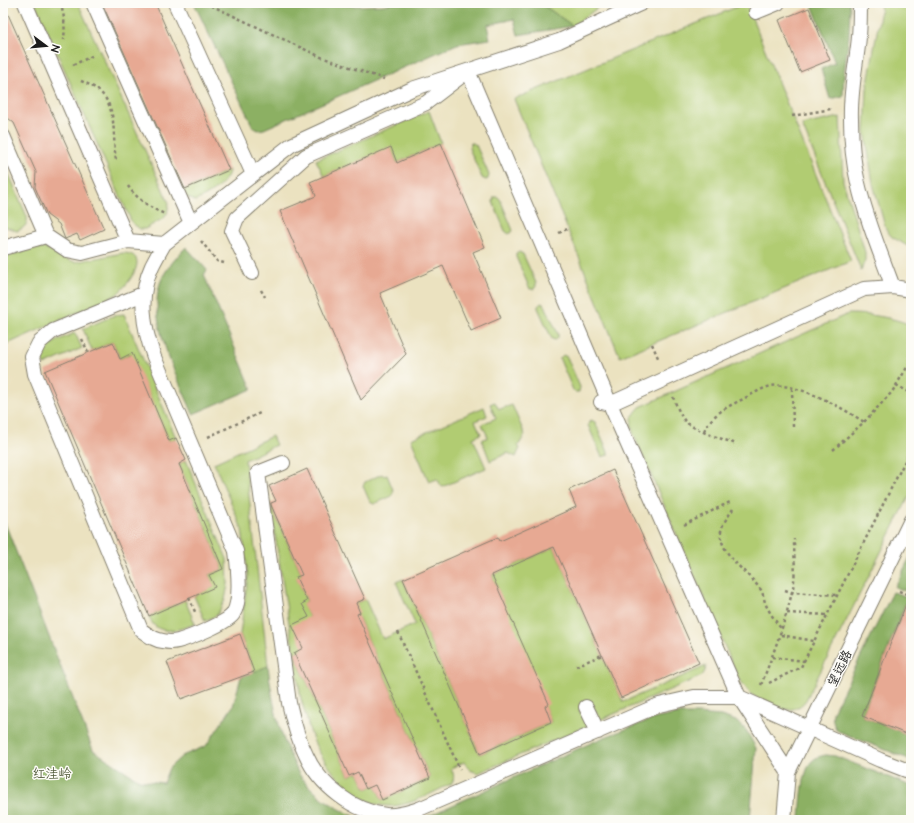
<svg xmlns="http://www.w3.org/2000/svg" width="914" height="823" font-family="'Architects Daughter','LXGW WenKai TC',sans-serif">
	<rect width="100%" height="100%" fill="#fdfcf7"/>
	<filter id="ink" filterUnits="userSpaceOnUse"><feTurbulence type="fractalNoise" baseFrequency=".025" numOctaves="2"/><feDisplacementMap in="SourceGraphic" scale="8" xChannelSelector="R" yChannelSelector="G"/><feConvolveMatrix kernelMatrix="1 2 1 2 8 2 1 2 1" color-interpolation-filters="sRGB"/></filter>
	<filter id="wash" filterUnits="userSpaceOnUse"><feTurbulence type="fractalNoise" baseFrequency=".012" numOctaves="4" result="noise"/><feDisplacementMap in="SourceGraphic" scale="16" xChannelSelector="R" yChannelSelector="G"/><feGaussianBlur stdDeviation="0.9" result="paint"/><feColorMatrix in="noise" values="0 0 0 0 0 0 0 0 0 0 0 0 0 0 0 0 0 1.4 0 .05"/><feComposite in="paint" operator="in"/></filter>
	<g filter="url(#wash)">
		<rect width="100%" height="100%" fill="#ebe2c0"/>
		<!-- green -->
		<path fill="#b1cc72" stroke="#667447" d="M 35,3 L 78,3 L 169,203 L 167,214 L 164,218 L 145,229 L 140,229 L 132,223 Z
			M 540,3 L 604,3 L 573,26 Z
			M 746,3 L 851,261 L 620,357 L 514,99 Z
			M 879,3 L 911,3 L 911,248 L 892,237 L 886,230 L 873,184 L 865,131 L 867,89 L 881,9 Z
			M 429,111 L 441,143 L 397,163 L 391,148 L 324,176 L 316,160 Z
			M 840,117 L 843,181 L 865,252 L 865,260 L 861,270 L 802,125 Z
			M 471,143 L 473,143 L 476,145 L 489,175 L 488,179 L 486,180 L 482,178 L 469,148 Z
			M 3,160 L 27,217 C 28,225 24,228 17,231 L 3,226 Z
			M 229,170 C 228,184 207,196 195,201 L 186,197 L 183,190 Z
			M 494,197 L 498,197 L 500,199 L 512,228 L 513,231 L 509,234 L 505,231 L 493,202 Z
			M 37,248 C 56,247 59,259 75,262 L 123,253 C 153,254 127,286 116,295 L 3,346 L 3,257 Z
			M 519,252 L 523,254 L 536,283 L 536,286 L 534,289 L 530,289 L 529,287 L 516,257 L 516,254 Z
			M 541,303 L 545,305 L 558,334 L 558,338 L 555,340 L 552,339 L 551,337 L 538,308 L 538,306 Z
			M 124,314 L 176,438 L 169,441 L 131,353 L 120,359 L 113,342 L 92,351 L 83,329 L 115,315 Z
			M 848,314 C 870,314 891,317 911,325 L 911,493 L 806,700 C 793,718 769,707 754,696 C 747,692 743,683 738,677 L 633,433 C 630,420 631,417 640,407 Z
			M 75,333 L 82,348 L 44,365 C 40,344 60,340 75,333 Z
			M 563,355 L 567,357 L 580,387 L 579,392 L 575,392 L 573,390 L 560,360 L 560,358 Z
			M 495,402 L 498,408 L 500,409 L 512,405 L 525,435 L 518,446 L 520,448 L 516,457 L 508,453 L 490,461 L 482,440 L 488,437 L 482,424 L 496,418 L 490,404 Z
			M 484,407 L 487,416 L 475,421 L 481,434 L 473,438 L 486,468 L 442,487 L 437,479 L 429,482 L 411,439 Z
			M 591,420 L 595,422 L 608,452 L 608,455 L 602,457 L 601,455 L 588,425 L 589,422 Z
			M 272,436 L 276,445 L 245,460 L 268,666 L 254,672 L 240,634 L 248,576 L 242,529 L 214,463 Z
			M 186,460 L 227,559 L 228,584 L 225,600 L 217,615 L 205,621 L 194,596 L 214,587 L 209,575 L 223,569 L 179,464 Z
			M 382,474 L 384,476 L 387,475 L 394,492 L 392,494 L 392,496 L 374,504 L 370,502 L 363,486 L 365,482 Z
			M 270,503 L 302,575 L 297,578 L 307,601 L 303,604 L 309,617 L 303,648 L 294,653 L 349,776 L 358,772 L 366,789 L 375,785 L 382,800 L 430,778 L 357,614 L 356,603 L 365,599 L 383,639 L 415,624 L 396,582 L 403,579 L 480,754 L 551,722 L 492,575 L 554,547 L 623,702 L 706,666 L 705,671 L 702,676 L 600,720 L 592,704 L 579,710 L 587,726 L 478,773 L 470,770 L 464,762 L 451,768 C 454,774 455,779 451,784 C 433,792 414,804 394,806 C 360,808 332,775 317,748 C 309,733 306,715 301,699 Z
			M 185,600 L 195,624 C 184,628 163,636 153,624 C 151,622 150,618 149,616 Z"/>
		<!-- forest -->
		<path fill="#8cb064" stroke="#546640" d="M 194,3 L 327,3 L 353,6 L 382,5 L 395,3 L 540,3 L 573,26 L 518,35 L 514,19 L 487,25 L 490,39 L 457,44 L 264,129 L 258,130 L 253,127 Z
			M 817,3 L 849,3 L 850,8 L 849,36 L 844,73 L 843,96 L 830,99 L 821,69 L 835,63 L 812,5 Z
			M 186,247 L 207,270 L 204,275 L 252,389 L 193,414 C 178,377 143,316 163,276 C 169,265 178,256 186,247 Z
			M 3,518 L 93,750 L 139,780 L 163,783 L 169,768 L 182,756 L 206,746 L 233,706 L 241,677 L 268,666 C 272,700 278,732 294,763 C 296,768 298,773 301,777 C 317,798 340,811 364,820 L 3,820 Z
			M 911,555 L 911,593 L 895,587 Z
			M 893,592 L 908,597 L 862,716 L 911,736 L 911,760 L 838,731 C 833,725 832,721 833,712 Z
			M 678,714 L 698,714 L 721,716 L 736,721 L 746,730 L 756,748 L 750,820 L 417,820 L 426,817 L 602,738 L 653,719 Z
			M 826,755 L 835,756 L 911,786 L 911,820 L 800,820 C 801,806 802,771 812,761 C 816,757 821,756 826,755 Z"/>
		<g id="blocks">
			<!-- building -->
			<path fill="#e7a993" d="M 3,3 L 104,229 L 80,240 L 77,234 L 65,239 L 59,224 L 47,215 L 35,187 L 36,172 L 14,123 L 3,114 Z
				M 102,3 L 155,3 L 229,170 L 185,189 Z
				M 809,8 L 830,60 L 800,72 L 779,20 Z
				M 441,143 L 485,247 L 473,252 L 501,318 L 471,331 L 443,266 L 380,293 L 406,354 L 361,400 L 280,211 L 316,196 L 310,182 L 391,147 L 397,163 Z
				M 113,342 L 120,359 L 132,353 L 169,441 L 176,438 L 186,460 L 179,464 L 223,569 L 209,575 L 215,587 L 149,616 L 45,371 Z
				M 307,469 L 365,599 L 356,603 L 360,613 L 357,614 L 430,778 L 382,800 L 375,785 L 366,789 L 358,772 L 349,776 L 294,653 L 303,648 L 292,625 L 309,617 L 302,604 L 307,601 L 296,577 L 302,575 L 271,505 L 271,503 L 276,501 L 269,486 Z
				M 613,470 L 699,663 L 621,698 L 554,547 L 492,575 L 549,704 L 545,706 L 551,722 L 480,754 L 403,579 L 498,537 L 500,541 L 576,507 L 569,490 Z
				M 910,594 L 911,594 L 911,736 L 862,716 Z
				M 240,634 L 254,672 L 181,699 L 167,662 Z"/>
		</g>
	</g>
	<g filter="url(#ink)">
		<use href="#blocks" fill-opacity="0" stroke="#847f6e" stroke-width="1"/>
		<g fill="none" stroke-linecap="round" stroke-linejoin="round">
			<defs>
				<path id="service" d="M 25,3 L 128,241
					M 93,3 L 191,223
					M 175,3 L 253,174
					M 860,3 C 860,17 860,32 858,46 C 855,70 850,94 851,119 C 851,140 853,162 858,183 C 866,218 880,252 893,287
					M 756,12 L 778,3
					M 3,136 L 46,236
					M 3,248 L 46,236 L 67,250 L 82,253 L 128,241 L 164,244
					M 252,273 L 232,231 L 237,218 L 306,156 L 426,103 L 468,71 L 610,404 L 739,697 L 788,772
					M 143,294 L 53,331 L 39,343 L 32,357 L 35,374 L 141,630 C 148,635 154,640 163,641 C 167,642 174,642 178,641 C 189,638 227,623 233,614 C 242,600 238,567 236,551 L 154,357 C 143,327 138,296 152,266 C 156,258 160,251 164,244 L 291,145 L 412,89 L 559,41 L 642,3
					M 601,402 L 610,404 L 864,289 L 893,287 L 911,290
					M 283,463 L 258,473 L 289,703 C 293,721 298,739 306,755 C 319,785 354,812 386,815 C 398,816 409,812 419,809 L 659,705 L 694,697 L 739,697 L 880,760 L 911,772
					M 586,707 L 598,732
					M 784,820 L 788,772 L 911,520"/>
			</defs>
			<!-- service casing -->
			<use href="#service" stroke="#847f6e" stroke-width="16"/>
			<!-- path -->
			<path stroke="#847f6e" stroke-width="2.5" stroke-dasharray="3 3" stroke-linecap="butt" d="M 60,3 C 65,16 65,27 64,40
				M 206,3 L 321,57 L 384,79
				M 73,65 L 94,55
				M 81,81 C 88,84 95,87 100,92 C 118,108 112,138 116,160
				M 792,116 L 831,109
				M 128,186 C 136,198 151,209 165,214
				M 559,233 L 567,229
				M 201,241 L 217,261 L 224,263
				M 261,290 L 265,297
				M 82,339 L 88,352
				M 652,344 L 659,360
				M 896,385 L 911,393
				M 792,388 L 793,427
				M 673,397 C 676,404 679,413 684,420 C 696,432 721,438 736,444
				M 704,431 C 710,417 723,409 737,402 C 748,397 759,389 771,386 C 797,382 843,408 864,422
				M 208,437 L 262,412
				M 833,450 L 864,422 L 892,392 L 911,361
				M 733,509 C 728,517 719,527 721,537 C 724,558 749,573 761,590 C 764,595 764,602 767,607 C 771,615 777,623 782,630
				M 684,525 L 730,502
				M 785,590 L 791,592 L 837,595
				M 899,591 L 911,596
				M 189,598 L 196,614
				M 787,613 L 828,615
				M 398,632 L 460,770
				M 781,635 L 814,641
				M 772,657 L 804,661
				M 576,666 L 602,655
				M 769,683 L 801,667 L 911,449
				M 761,685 C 774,652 785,623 793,588 C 796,572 794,555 794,539"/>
			<!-- service -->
			<use href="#service" stroke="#fff" stroke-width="14"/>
		</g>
	</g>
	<g text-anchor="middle" stroke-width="3" stroke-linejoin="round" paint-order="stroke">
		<!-- street labels -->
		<g font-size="13" fill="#1c1c1c" stroke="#fdfcf7">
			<text transform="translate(839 668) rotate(-64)" y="5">望远路</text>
		</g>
		<!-- park labels -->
		<g font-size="13" fill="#505a3a" stroke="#fdfcf7">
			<text x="52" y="778">红洼岭</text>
		</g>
	</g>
	<!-- margin -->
	<rect width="914" height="823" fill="none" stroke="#fdfcf7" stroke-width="16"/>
	<!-- north arrow -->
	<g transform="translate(46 46) rotate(106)" stroke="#fdfcf7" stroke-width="3" paint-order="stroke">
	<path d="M0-3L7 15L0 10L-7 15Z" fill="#1c1c1c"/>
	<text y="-6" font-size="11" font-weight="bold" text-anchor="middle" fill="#1c1c1c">N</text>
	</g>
</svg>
